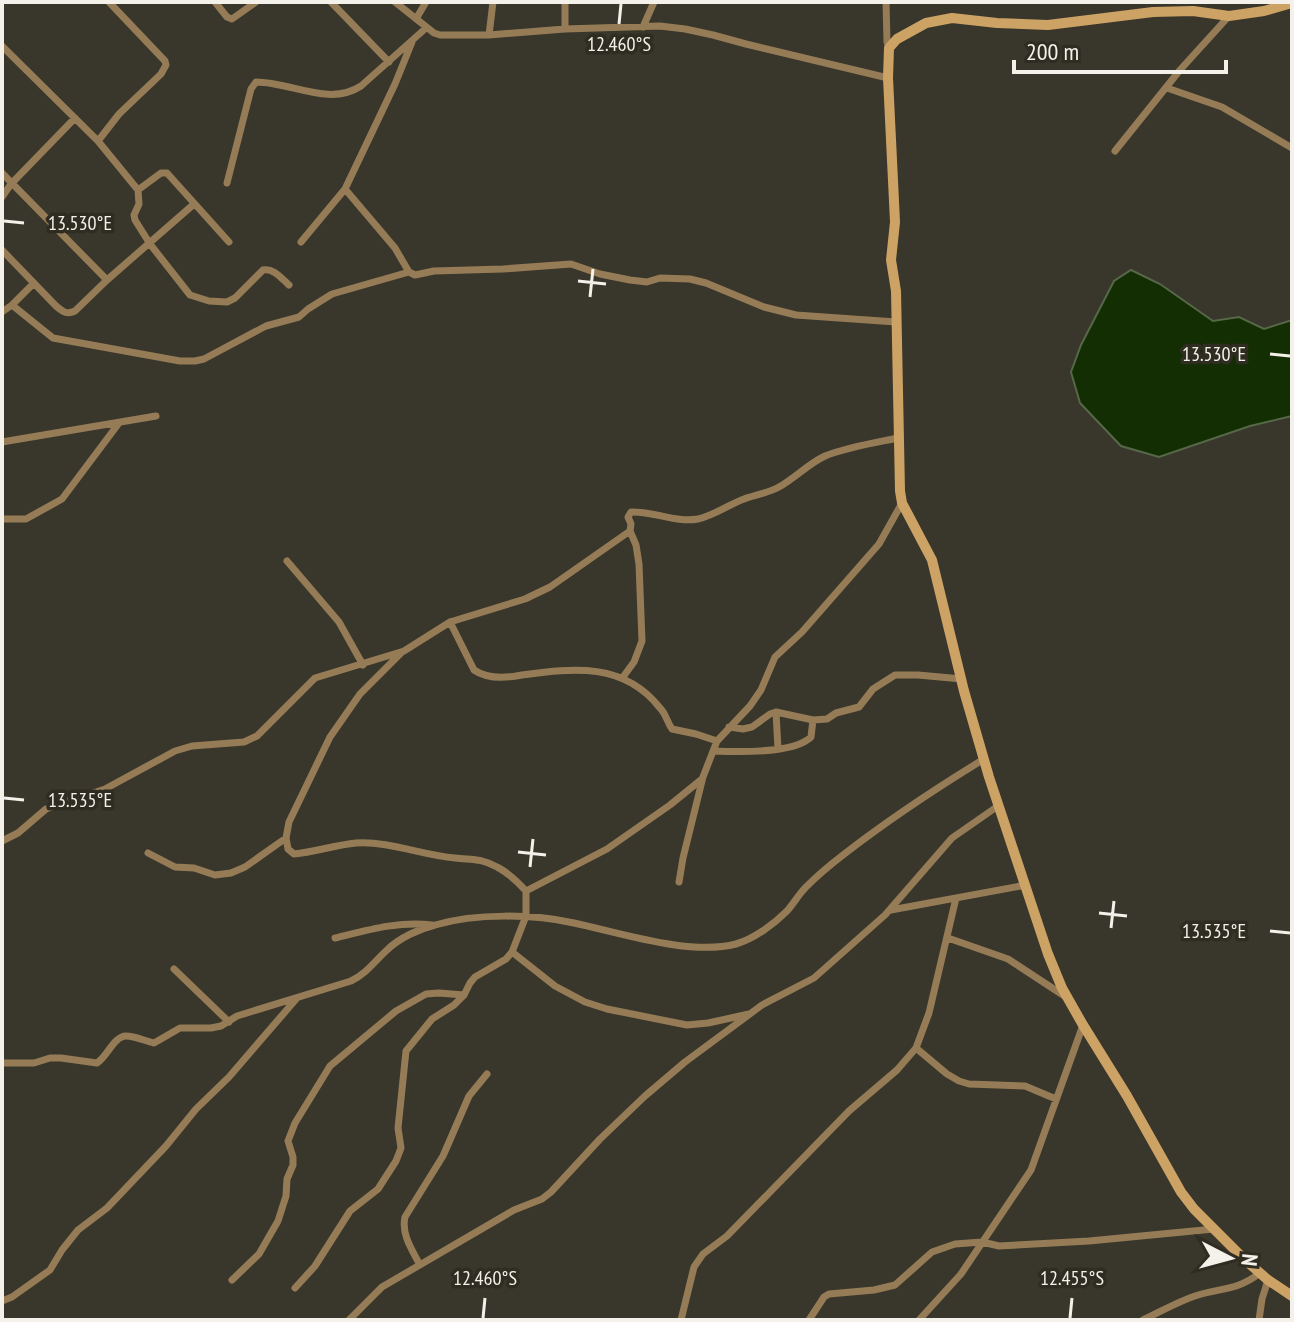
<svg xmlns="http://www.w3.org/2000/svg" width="1294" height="1322" font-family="'PT Sans Narrow',sans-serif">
	<rect width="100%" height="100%" fill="#39362b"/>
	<!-- water -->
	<path fill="#132e02" stroke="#566848" stroke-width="2" d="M 1131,270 L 1160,284 L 1213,321 L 1239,317 L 1264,329 L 1292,320 L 1292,416 L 1250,426 L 1159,457 L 1121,446 L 1080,403 L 1071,372 L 1081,345 L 1114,281 Z"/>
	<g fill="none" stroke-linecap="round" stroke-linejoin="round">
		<!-- street -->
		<path stroke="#967c56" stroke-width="7" d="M 215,2 L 227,17 L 232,19 L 256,2
			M 331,2 L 389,62
			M 395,2 L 434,33 L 440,35 L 489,35 L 565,29 L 660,26 L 685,29 L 713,35 L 746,44 L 888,78
			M 886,2 L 887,42 L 889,48
			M 416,19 L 426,2
			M 643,27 L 654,2
			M 565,29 L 565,2
			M 489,35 L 493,2
			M 2,46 L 98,141 L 138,190 L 139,204 L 134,215 L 135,220 L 150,244 L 190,295 L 209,301 L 227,302 L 235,298 L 263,270 C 274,268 281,278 289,285
			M 1167,88 L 1222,107 L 1292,148
			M 98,141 L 119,114 L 161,74 L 166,65 L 165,61 L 109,2
			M 1115,151 L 1180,70 L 1229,16
			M 2,173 L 107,280
			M 227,183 L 251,89 L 256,82 C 291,82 329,107 361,86 L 426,28
			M 345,189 L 395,248 L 409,272
			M 138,190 L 161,173 L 167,173 L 229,242
			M 2,197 L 11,184 L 75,118
			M 301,242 L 345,189 L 395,84 L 412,42
			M 2,250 L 56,306 C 63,312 67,315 75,311 L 107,280 L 194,204
			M 12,305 L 53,338 L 180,361 L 195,361 L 204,359 L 266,326 L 299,317 L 308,309 L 332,294 L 409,272 L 415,275 L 434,271 L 503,269 L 571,264 L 600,274 L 630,280 L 647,282 L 660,278 L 690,279 L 706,283 L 764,307 L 796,315 L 896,322
			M 2,312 L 12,305 L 34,283
			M 2,442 L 156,416
			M 2,519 L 26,519 L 62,499 L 119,423
			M 287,561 L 339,622 L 363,665
			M 450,622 L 474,670 C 487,679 507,678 522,675 C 574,668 624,662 660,708 C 666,714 667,722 672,729 L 696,734 L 717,741
			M 623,677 L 634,662 L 642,641 L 639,564 L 636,545 L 630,531
			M 776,712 L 778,749
			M 729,727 L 743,729 L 752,727 L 770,714 L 776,712 L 813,720 L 827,719 L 836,713 L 859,707 L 873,689 L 895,675 L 918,675 L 962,679
			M 713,751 C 737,752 794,754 811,737 L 813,720
			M 2,841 L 18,833 L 46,809 L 105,789 L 175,751 L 192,746 L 244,742 L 257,736 L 315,678 L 404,651 L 450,622 L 525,599 L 550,587 L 630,531 L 631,524 L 628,517 L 631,512 C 654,511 675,523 698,519 C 715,515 728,505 744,499 C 755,495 768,493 779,487 C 795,478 808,464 825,456 C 848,447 874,443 898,438
			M 148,853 L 175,867 L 194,868 L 215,875 L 231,873 L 245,867 L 286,838
			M 679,882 L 683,858 L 703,777 L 717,741 L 750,706 L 761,690 L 775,657 L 802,632 L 879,544 L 902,503
			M 526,891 L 607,849 L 670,805 L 702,779
			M 891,910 L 1026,885
			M 335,938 C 368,930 398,921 432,925
			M 948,938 L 1008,959 L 1066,997
			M 512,952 L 555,986 L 585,1002 L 607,1009 L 687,1025 L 708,1023 L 749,1014
			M 174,969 L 229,1022
			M 916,1048 L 947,1074 L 959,1081 L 969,1084 L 1025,1086 L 1056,1099
			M 2,1063 L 34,1063 L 50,1058 L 61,1058 L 97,1063 C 107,1057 114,1036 126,1036 C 135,1036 145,1041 154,1043 L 180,1028 L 211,1028 L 221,1026 L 237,1016 L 351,981 C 367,973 374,962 387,950 C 399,938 419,929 435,925 C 476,913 533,914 574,923 C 621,933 690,956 736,944 C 754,939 774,924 787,911 C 794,903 799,894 806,887 C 818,875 830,865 843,855 C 888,820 935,789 984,759
			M 420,1265 C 412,1250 401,1234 405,1217 L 443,1156 L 469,1096 L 487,1074
			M 232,1280 L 259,1254 L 278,1221 L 286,1196 L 287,1179 L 293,1165 L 293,1157 L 288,1141 L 295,1123 L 330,1066 L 396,1011 L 426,994 L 439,993 L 464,995
			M 295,1288 L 315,1266 L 350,1211 L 378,1189 L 396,1161 L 401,1148 L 398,1128 L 406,1051 L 432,1019 L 454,1005 L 464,995 L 470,983 L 475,977 L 506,959 L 512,952 L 526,916 L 526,891 C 517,881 509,873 497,867 C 480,858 473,860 455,858 C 421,855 390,841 356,843 C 335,845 315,852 294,854 L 288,849 L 286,838 L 289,822 L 330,737 L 360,694 L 402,652
			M 2,1301 L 12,1297 L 50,1270 L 62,1250 L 78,1230 L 107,1208 L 166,1146 L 196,1109 L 229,1077 L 297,998
			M 349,1320 L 382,1287 L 514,1210 L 542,1199 L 551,1192 L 600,1139 L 645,1096 L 685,1062 L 762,1005 L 814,978 L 885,915 L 952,838 L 998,806
			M 681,1320 L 694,1267 L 703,1254 L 727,1236 L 849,1111 L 897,1070 L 916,1048 L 929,1013 L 956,898
			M 809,1320 L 824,1297 L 829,1294 L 874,1290 L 895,1285 L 932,1252 L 955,1244 L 982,1242 L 999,1246 L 1089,1241 L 1214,1229
			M 919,1320 L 961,1274 L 1031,1170 L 1083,1025
			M 1143,1320 C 1160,1312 1177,1302 1195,1296 C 1221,1287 1235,1292 1260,1273
			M 1259,1320 L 1262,1299 L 1268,1280"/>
		<!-- secondary -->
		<path stroke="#cda365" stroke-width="10" d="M 1292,3 L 1264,11 L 1229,16 L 1193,11 L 1153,12 L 1048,25 L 997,23 L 952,18 L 926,23 L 897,39 L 889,48 L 888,78 L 895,222 L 891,260 L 896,291 L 900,491 L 902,503 L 932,560 L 964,691 L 989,777 L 1048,954 L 1062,988 L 1083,1025 L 1127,1096 L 1181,1192 L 1194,1209 L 1244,1259 L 1268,1280 L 1292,1296"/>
	</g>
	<!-- ticks -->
	<path fill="none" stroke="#f3f1ea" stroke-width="3" d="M 619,24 L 621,4M 4,221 L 24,223M 578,281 L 606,284M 590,297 L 593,269M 1270,354 L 1290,356M 4,798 L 24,800M 518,852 L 546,855M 530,867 L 533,839M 1099,913 L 1127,916M 1111,928 L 1114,901M 1270,931 L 1290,933M 483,1318 L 485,1298M 1070,1318 L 1072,1298"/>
	<g font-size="20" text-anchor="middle" fill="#f3f1ea" stroke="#2f2c21" stroke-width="7" stroke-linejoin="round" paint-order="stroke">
		<text x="619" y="51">12.460°S</text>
		<text x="80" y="230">13.530°E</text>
		<text x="1214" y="361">13.530°E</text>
		<text x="80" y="807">13.535°E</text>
		<text x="1214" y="938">13.535°E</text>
		<text x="485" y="1285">12.460°S</text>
		<text x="1072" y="1285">12.455°S</text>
	</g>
	<!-- border -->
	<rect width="1294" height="1322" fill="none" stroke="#f3f1ea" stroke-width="8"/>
	<!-- north arrow -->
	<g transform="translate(1230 1258) rotate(96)" stroke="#2f2c21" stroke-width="6" paint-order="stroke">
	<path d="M0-6L14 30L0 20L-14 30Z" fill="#f3f1ea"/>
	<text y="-12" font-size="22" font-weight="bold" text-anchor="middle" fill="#f3f1ea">N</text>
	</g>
	<!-- scale -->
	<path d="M1014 60v12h212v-12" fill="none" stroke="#f3f1ea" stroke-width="4"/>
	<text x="1026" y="60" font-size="24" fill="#f3f1ea" stroke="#2f2c21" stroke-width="6" paint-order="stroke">200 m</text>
</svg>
